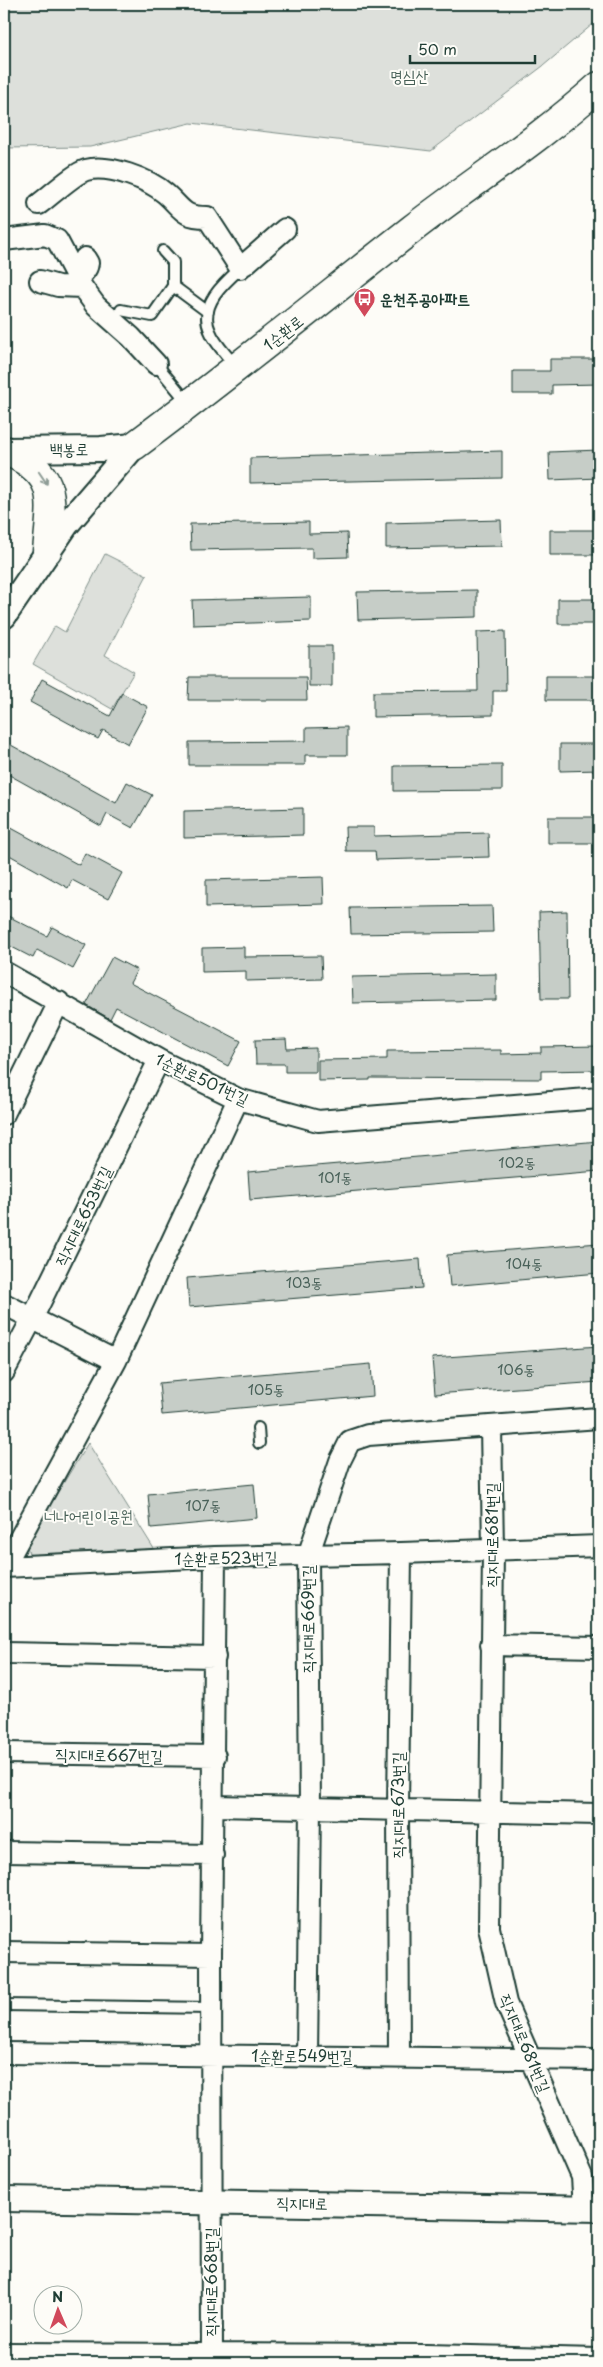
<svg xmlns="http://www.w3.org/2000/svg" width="603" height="2367" font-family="'Playpen Sans','Poor Story',sans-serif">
	<rect width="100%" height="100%" fill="#fdfcf7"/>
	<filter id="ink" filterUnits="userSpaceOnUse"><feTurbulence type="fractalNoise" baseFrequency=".02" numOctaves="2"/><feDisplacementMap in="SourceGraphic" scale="10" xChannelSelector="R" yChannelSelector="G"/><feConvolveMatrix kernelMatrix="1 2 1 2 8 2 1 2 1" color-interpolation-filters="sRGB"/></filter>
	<g filter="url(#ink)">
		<!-- green -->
		<path fill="#dde0db" stroke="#7e8e88" d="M 4,4 L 599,4 L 599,19 L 543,66 L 431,151 L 191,123 L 90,147 L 4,148 Z
			M 105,554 L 147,575 L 105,655 L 134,672 L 112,709 L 33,664 L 55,626 L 65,632 Z
			M 88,1443 L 156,1552 L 30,1557 L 26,1544 Z"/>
		<!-- building -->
		<path fill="#c6cdc7" stroke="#1f3d34" d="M 550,359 L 599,359 L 599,384 L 552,385 L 552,394 L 513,394 L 513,371 L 550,371 Z
			M 599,450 L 599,478 L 550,480 L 549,452 Z
			M 502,451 L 502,478 L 250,483 L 250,458 Z
			M 501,520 L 502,546 L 386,548 L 386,523 Z
			M 309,522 L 309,534 L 347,533 L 348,557 L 312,558 L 312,548 L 191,550 L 190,524 Z
			M 550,530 L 599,530 L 599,555 L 550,555 Z
			M 477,590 L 477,617 L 358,620 L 357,592 Z
			M 311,597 L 311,621 L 193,625 L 192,600 Z
			M 558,599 L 599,599 L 599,624 L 558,624 Z
			M 505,631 L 506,691 L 493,691 L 493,715 L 373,717 L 373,692 L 478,691 L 477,632 Z
			M 309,646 L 332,646 L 332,686 L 309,686 Z
			M 546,676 L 599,676 L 599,700 L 546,700 Z
			M 189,677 L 306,677 L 307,700 L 188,700 Z
			M 42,679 L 110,716 L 122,693 L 148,707 L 128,744 L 103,730 L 98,739 L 30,702 Z
			M 347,727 L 347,755 L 305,755 L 305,765 L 189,765 L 189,742 L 306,741 L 306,728 Z
			M 560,744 L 599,744 L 599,770 L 560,771 Z
			M 11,745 L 116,803 L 127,782 L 152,795 L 133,828 L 107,814 L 101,826 L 4,772 L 4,758 Z
			M 502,765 L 502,790 L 394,791 L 394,766 Z
			M 303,808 L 303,835 L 184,838 L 184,811 Z
			M 548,817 L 599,817 L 599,843 L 548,843 Z
			M 4,824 L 79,865 L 85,853 L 122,873 L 108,899 L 72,880 L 68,888 L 4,852 Z
			M 345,827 L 374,827 L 374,836 L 488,833 L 489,857 L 376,860 L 375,851 L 346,851 Z
			M 323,877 L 324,904 L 206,907 L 206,880 Z
			M 492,906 L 493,932 L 351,934 L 350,908 Z
			M 567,911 L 568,999 L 541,999 L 539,912 Z
			M 4,914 L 47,936 L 52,927 L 86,945 L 73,969 L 37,950 L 33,958 L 4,943 Z
			M 244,947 L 244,957 L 321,956 L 322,979 L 246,981 L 246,971 L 202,972 L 202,948 Z
			M 112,957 L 137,970 L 130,983 L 241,1041 L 228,1066 L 116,1007 L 110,1019 L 86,1005 Z
			M 496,974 L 496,1000 L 353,1003 L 352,977 Z
			M 286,1039 L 287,1049 L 316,1048 L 316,1072 L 285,1072 L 285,1064 L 256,1064 L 255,1040 Z
			M 599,1046 L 599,1070 L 541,1071 L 541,1079 L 370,1078 L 370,1080 L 318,1081 L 318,1060 L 387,1059 L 387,1051 L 501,1050 L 501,1054 L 541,1053 L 541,1047 Z
			M 599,1141 L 599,1171 L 250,1200 L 248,1172 Z
			M 599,1243 L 599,1273 L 450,1286 L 447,1255 Z
			M 420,1259 L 422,1288 L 189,1307 L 187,1278 Z
			M 599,1346 L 599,1382 L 435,1394 L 432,1358 Z
			M 371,1364 L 373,1396 L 162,1415 L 159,1383 Z
			M 254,1484 L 257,1518 L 151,1528 L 148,1494 Z"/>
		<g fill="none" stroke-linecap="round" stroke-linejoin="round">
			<defs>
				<path id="service" d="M 163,251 L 173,262 L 173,286
					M 121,310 L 152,316 L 173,286 L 208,312
					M 156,364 L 189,404
					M 235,366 C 227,355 215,344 210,331 C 198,305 225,282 242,267
					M 258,1428 L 259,1443
					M 4,2005 L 211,2008"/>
				<path id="minor" d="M 39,204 C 50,196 75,173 86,170 C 109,164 149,179 166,194 C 183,209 182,217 207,217 L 240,268
					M 4,240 L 45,235 L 57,240 L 82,287
					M 244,265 L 285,229
					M 76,276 C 83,273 87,271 88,263 L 85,258
					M 40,281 L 58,286 L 82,287 L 96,306 L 131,337 L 156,364
					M 4,972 L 159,1060 L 238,1099 L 318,1121 L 599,1098
					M 4,1114 L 59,1002
					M 4,1304 L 116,1361
					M 4,1372 L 32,1319 L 159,1060
					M 491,1426 L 493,1550 L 489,1928 L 506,2003 L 582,2177 L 584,2209
					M 4,1567 L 215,1557 L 401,1553 L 599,1546
					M 4,1567 L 116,1361 L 238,1099
					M 491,1645 L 599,1647
					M 4,1653 L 215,1657
					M 4,1753 L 215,1756
					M 214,1806 L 599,1814
					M 4,1852 L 213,1855
					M 4,1952 L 211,1955
					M 4,2053 L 599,2060
					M 307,2056 L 310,1807 L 308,1556 L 340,1461 L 350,1441 L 368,1435 L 599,1418
					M 399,2057 L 398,1808 L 401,1553
					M 4,2353 L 426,2355 L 599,2359
					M 212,2363 L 211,1955 L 215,1557"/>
				<path id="tertiary" d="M 4,450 L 101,449 L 134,446
					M 4,616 L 66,525 L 134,446
					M 4,2199 L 599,2209"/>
				<path id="secondary" d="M 134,446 C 228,376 319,302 412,229 C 474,181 540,139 599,86
					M 4,450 C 60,474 52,498 47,551"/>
			</defs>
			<!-- service casing -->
			<use href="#service" stroke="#1f3d34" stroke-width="14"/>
			<!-- minor casing -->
			<use href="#minor" stroke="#1f3d34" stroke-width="24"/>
			<!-- tertiary casing -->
			<use href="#tertiary" stroke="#1f3d34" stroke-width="28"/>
			<!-- secondary casing -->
			<use href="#secondary" stroke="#1f3d34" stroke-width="31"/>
			<!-- service -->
			<use href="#service" stroke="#fdfcf7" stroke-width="10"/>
			<!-- minor -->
			<use href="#minor" stroke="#fdfcf7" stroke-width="20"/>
			<!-- tertiary -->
			<use href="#tertiary" stroke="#fdfcf7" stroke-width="24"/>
			<!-- secondary -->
			<use href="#secondary" stroke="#fdfcf7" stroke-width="28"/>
		</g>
		<!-- one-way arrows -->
		<defs><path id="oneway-shaft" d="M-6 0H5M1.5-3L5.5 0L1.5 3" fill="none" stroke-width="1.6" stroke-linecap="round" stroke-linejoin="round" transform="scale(1.25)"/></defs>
		<use stroke="#8e9c96" href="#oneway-shaft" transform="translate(43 478) rotate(56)"/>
	</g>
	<!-- icons -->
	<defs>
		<symbol id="bus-pin" viewBox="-11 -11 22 30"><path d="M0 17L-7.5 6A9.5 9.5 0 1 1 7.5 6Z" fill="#d1495b" stroke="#fdfcf7"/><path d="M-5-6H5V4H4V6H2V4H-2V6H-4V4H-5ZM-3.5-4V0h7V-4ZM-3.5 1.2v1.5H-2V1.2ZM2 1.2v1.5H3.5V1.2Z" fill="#fff"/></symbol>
	</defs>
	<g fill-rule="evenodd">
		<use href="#bus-pin" x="352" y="286" width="25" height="34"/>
	</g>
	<g text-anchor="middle" stroke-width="4" stroke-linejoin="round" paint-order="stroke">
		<!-- number labels -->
		<g font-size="14" fill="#496159">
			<text x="517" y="1168">102동</text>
			<text x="335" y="1183">101동</text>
			<text x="524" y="1269">104동</text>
			<text x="304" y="1288">103동</text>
			<text x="516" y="1375">106동</text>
			<text x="266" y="1395">105동</text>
			<text x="203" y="1511">107동</text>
		</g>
		<!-- park labels -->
		<g font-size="16" fill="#455e55" stroke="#fdfcf7">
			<text x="409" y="82">명심산</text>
			<text x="88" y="1522">너나어린이공원</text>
		</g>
		<!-- poi labels -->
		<g font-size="16" font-weight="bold" fill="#1f3d34" stroke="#fdfcf7" text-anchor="start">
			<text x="380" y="305">운천주공아파트</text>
		</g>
		<!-- street labels -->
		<g font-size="16" fill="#1f3d34" stroke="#fdfcf7">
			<text transform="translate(283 333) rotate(-39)" y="6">1순환로</text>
			<text x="69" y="455">백봉로</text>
			<text transform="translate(202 1079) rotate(25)" y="6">1순환로501번길</text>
			<text transform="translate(83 1216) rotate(-64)" y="6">직지대로653번길</text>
			<text transform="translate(492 1535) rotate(-90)" y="6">직지대로681번길</text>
			<text transform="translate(226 1558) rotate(-1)" y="6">1순환로523번길</text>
			<text transform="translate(308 1619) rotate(-90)" y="6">직지대로669번길</text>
			<text transform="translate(109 1755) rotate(1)" y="6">직지대로667번길</text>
			<text transform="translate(398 1805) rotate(-90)" y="6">직지대로673번길</text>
			<text transform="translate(525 2043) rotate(67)" y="6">직지대로681번길</text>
			<text x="302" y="2062">1순환로549번길</text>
			<text transform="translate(302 2203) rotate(1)" y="6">직지대로</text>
			<text transform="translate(211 2282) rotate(-90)" y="6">직지대로668번길</text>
		</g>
	</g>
	<!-- margin -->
	<rect width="603" height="2367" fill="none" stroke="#fdfcf7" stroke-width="20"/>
	<rect x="10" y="10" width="583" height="2347" fill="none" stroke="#1f3d34" stroke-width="2" filter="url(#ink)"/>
	<!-- north arrow -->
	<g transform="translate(58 2310) rotate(358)"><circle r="24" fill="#fdfcf7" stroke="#a4b0a9"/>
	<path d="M0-4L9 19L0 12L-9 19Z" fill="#d1495b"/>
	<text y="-8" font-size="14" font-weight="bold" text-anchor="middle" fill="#1f3d34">N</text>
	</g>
	<!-- scale -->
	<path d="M410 55v8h125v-8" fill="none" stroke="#1f3d34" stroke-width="2.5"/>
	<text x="418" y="55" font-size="15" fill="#1f3d34" stroke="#fdfcf7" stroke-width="4" paint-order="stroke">50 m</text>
</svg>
